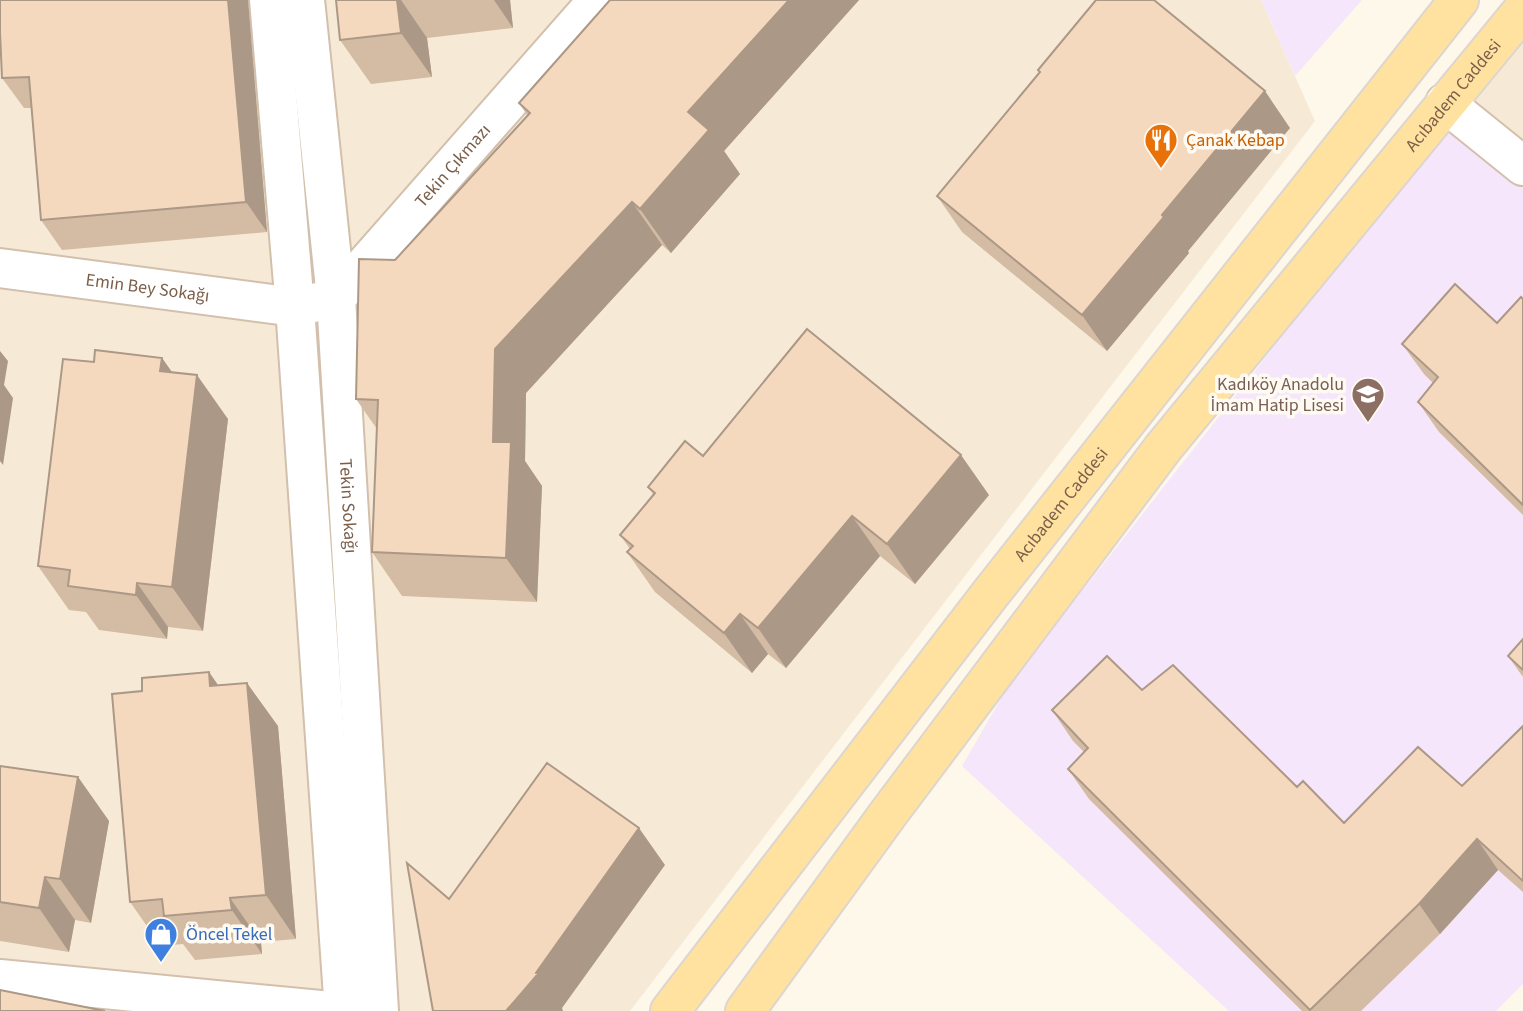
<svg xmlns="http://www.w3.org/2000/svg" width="1523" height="1011" font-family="'Source Sans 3',sans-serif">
	<rect width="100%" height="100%" fill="#fef8ea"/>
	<!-- residential -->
	<path fill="#f6ead7" d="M 0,0 L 256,0 L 333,1011 L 0,1011 Z
		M 317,0 L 1261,0 L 1315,121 L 630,1011 L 385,1011 Z
		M 1523,32 L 1523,165 L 1457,113 Z"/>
	<!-- education -->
	<path fill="#f5e6fb" d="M 1261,0 L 1362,0 L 1295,76 Z
		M 1457,113 L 1523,165 L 1523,984 L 1496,1011 L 1229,1011 L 962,766 L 1010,683 Z"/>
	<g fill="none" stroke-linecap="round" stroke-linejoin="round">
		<defs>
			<g id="minor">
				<path d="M 269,0 L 295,307 L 344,1011"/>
				<path id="s1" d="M 305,0 L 336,298 L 379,1011"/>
				<path d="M 1445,103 L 1523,166"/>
				<path id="s2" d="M 0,268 L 295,307 L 336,298 L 598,0"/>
				<path d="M 0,979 L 331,1011"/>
			</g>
			<g id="major">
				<path id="s3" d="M 670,1011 L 991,593 L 1459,0"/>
				<path id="s4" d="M 745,1011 L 888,814 L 1163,448 L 1523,10"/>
			</g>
		</defs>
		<!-- minor casing -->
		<use href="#minor" stroke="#d2c0ad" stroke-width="42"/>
		<!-- major casing -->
		<use href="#major" stroke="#ddd5d0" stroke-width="42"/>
		<!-- minor -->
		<use href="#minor" stroke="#fff" stroke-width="38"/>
		<!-- major -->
		<use href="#major" stroke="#ffe2a0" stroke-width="38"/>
	</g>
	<!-- wall -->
	<path fill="#d3bba4" d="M 0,0 L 248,0 L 267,232 L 62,250 L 41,220 L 31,108 L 24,108 L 2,78 Z
		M 336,0 L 510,0 L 513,28 L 427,38 L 432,77 L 371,84 L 340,40 Z
		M 610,0 L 859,0 L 724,151 L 740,174 L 671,253 L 662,245 L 526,393 L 525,461 L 542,486 L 537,602 L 402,596 L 372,552 L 377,429 L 356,399 L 395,260 L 527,115 L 519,103 Z
		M 1038,70 L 1290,128 L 1188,251 L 1189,253 L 1107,351 L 962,232 L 937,196 L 1040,73 Z
		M 1523,299 L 1523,515 L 1439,432 L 1418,402 L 1433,383 L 1424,374 L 1402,344 L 1497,323 Z
		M 162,358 L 172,372 L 228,419 L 203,631 L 168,627 L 167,639 L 99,630 L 86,612 L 69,610 L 38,566 L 94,362 Z
		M 703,456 L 989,495 L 915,584 L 880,556 L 786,668 L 768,654 L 752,673 L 655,592 L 627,552 L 630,549 L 620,535 L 653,494 L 648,487 Z
		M 1523,639 L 1523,677 L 1508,656 Z
		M 209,672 L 218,685 L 278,726 L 296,939 L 261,942 L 262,954 L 195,960 L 183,944 L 161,946 L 130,902 L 142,691 Z
		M 1142,690 L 1297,787 L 1344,823 L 1462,786 L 1523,726 L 1523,892 L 1498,870 L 1440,934 L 1361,1011 L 1302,1011 L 1089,799 L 1068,769 L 1084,752 L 1073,741 L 1052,710 Z
		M 0,766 L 78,777 L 109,821 L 91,923 L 75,920 L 69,952 L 0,941 Z"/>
	<!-- shaded-wall -->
	<path fill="#ac9886" d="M 228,0 L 248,0 L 267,232 L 246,202 Z
		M 397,0 L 401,0 L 427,38 L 432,77 L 401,33 Z
		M 494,0 L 510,0 L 513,28 Z
		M 789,0 L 859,0 L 724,151 L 740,174 L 671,253 L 640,209 L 688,112 Z
		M 1265,91 L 1290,128 L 1188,251 L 1189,253 L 1107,351 L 1082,315 L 1162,215 Z
		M 632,202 L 662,245 L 526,393 L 525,461 L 542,486 L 537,602 L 506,558 L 493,442 L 495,349 Z
		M 0,351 L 8,361 L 4,385 L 13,398 L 3,465 L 0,461 Z
		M 162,358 L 193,402 L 160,371 Z
		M 197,375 L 228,419 L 203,631 L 172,587 Z
		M 961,455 L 989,495 L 915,584 L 887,544 Z
		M 852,516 L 880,556 L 786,668 L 758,628 Z
		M 137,583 L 168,627 L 167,639 L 136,595 Z
		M 740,614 L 768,654 L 752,673 L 724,633 Z
		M 209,672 L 239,716 L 210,686 Z
		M 247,683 L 278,726 L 296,939 L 266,895 Z
		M 78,777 L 109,821 L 91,923 L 60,879 Z
		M 639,828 L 665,865 L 562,1008 L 563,1011 L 506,1011 L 536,973 Z
		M 1477,839 L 1498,870 L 1440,934 L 1419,904 Z
		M 45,877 L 75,920 L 69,952 L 39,908 Z
		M 230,898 L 261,942 L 262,954 L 232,910 Z"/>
	<!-- building -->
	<path fill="#f5d9bf" stroke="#ac9886" stroke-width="2" d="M 0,0 L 228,0 L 246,202 L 41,220 L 29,77 L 2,78 L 0,32 Z
		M 336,0 L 397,0 L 401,33 L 340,40 Z
		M 610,0 L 789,0 L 688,112 L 709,130 L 640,209 L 632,202 L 495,349 L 493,442 L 511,442 L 506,558 L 372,552 L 378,400 L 356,399 L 359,259 L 395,260 L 530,113 L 519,103 Z
		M 1096,0 L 1154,0 L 1265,91 L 1162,215 L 1164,217 L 1082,315 L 937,196 L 1040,72 L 1038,70 Z
		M 1455,284 L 1497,323 L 1521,297 L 1523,299 L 1523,505 L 1418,402 L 1438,377 L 1402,344 Z
		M 807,329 L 961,455 L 887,544 L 852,516 L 758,628 L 740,614 L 724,633 L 627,552 L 633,546 L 620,535 L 655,493 L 648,487 L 685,441 L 703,456 Z
		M 95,350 L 162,358 L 160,371 L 197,375 L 172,587 L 137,583 L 136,595 L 68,586 L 70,570 L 38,566 L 63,359 L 94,362 Z
		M 1523,639 L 1523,670 L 1508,656 Z
		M 1107,656 L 1142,690 L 1173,665 L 1297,787 L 1303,781 L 1344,823 L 1418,747 L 1462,786 L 1523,726 L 1523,881 L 1477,839 L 1419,904 L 1310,1010 L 1068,769 L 1088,748 L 1052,710 Z
		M 209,672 L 210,686 L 247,683 L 266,895 L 230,898 L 232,910 L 164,916 L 162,899 L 130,902 L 112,694 L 142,691 L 142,678 Z
		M 547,763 L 639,828 L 536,973 L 538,974 L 506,1011 L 433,1011 L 407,863 L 449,899 Z
		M 0,766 L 78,777 L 60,879 L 45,877 L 39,908 L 0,902 Z
		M 0,990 L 105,1011 L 0,1011 Z"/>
	<!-- icons -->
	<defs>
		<symbol id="restaurant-pin" viewBox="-11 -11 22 30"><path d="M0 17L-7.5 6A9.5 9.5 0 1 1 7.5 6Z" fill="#e8710a" stroke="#fffbf2"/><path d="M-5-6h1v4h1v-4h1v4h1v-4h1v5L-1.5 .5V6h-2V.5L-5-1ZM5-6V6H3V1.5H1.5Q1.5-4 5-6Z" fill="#fff"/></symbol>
		<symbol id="school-pin" viewBox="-11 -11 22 30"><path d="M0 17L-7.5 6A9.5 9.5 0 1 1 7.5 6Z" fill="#8d6e63" stroke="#fffbf2"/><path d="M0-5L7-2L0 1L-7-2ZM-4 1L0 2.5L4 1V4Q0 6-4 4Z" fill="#fff"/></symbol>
		<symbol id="shop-pin" viewBox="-11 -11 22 30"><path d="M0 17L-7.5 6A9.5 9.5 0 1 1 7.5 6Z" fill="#3f7fe0" stroke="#fffbf2"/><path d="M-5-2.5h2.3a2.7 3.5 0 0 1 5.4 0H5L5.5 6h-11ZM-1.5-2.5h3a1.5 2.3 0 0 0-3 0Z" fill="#fff"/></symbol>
	</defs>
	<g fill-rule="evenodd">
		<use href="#restaurant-pin" x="1142" y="121" width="38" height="52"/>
		<use href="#school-pin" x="1349" y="375" width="38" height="52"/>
		<use href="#shop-pin" x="142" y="915" width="38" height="52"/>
	</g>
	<g text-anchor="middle" stroke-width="7" stroke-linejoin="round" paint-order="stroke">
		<!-- street labels -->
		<g font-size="18" fill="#7c5f4a" stroke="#fffbf2">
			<text dy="6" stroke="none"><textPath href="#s4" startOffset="1158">Acıbadem Caddesi</textPath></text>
			<text dy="6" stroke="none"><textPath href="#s2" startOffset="516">Tekin Çıkmazı</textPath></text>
			<text dy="6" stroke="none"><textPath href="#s2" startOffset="149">Emin Bey Sokağı</textPath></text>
			<text dy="6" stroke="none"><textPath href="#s3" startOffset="640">Acıbadem Caddesi</textPath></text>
			<text dy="6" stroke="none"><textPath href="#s1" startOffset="508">Tekin Sokağı</textPath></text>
		</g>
		<!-- food labels -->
		<g font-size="18" fill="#c56008" stroke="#fffbf2" text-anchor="start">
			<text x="1186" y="146">Çanak Kebap</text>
		</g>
		<!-- education labels -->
		<g font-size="18" fill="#785e54" stroke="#fffbf2" text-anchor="end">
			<text x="1344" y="390">Kadıköy Anadolu<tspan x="1344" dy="21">İmam Hatip Lisesi</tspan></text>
		</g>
		<!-- shop labels -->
		<g font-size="18" fill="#366cbe" stroke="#fffbf2" text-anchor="start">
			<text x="186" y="940">Öncel Tekel</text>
		</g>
	</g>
</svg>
